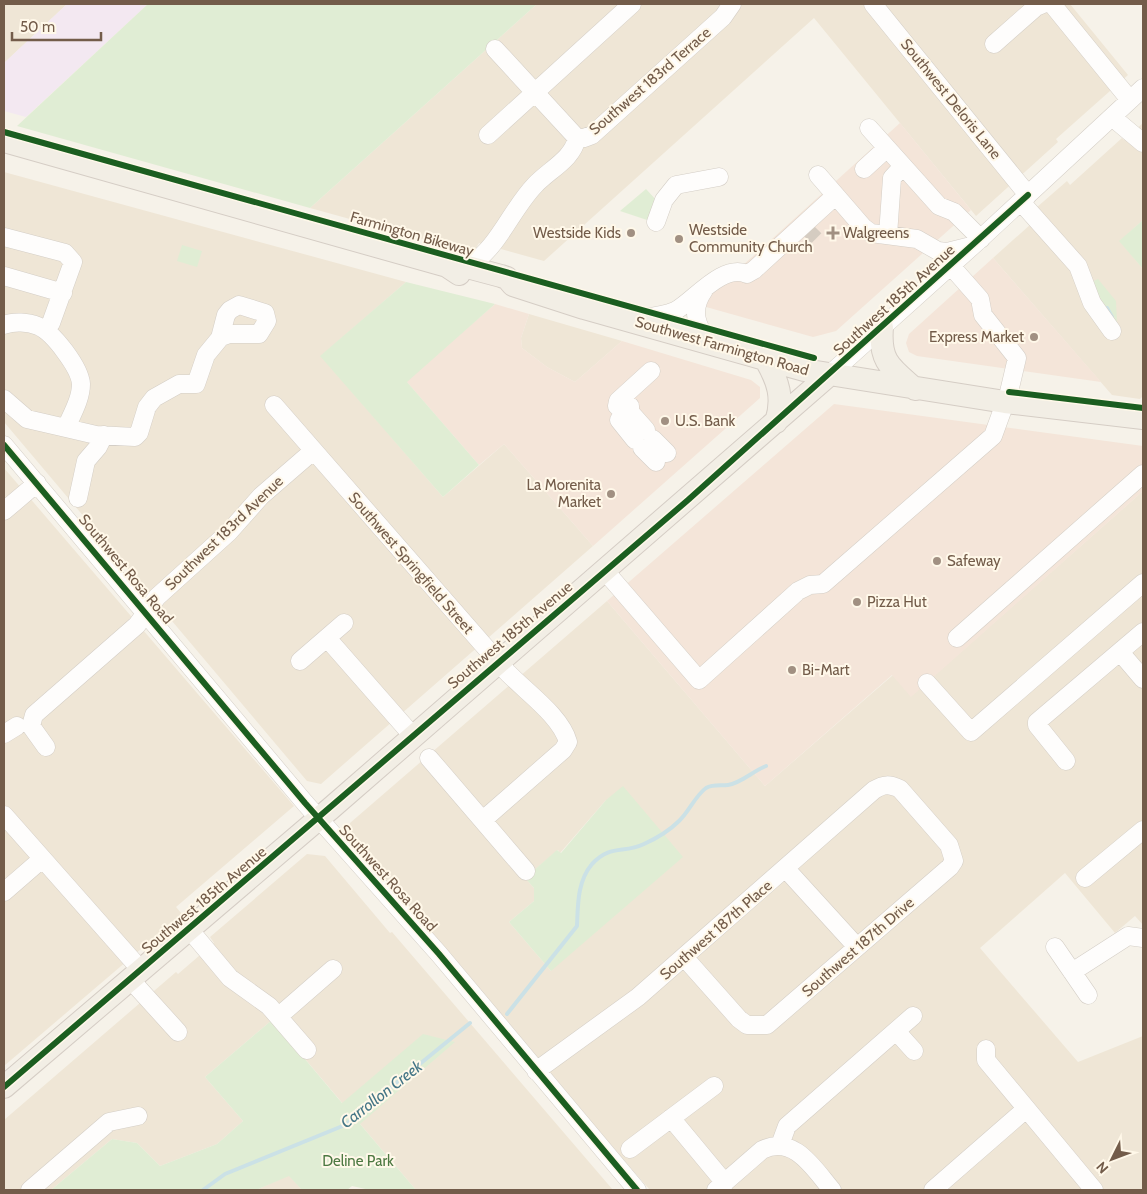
<svg xmlns="http://www.w3.org/2000/svg" width="1147" height="1194" font-family="Cabin,sans-serif">
	<rect width="100%" height="100%" fill="#f6f2e9"/>
	<!-- residential -->
	<path fill="#efe6d6" fill-rule="evenodd" d="M 4,4 L 67,4 L 4,63 Z
		M 537,4 L 1070,4 L 1128,75 L 1056,139 L 1058,142 L 976,216 L 814,18 L 544,261 L 479,243 L 473,253 L 310,208 Z
		M 1143,123 L 1143,220 L 1120,241 L 1143,269 L 1143,396 L 1140,399 L 1112,395 L 993,258 L 1041,215 L 1036,208 L 1067,181 L 1070,185 L 1122,138 L 1124,140 Z
		M 4,172 L 406,282 L 321,356 L 443,497 L 504,444 L 593,546 L 321,784 L 307,781 L 4,422 Z
		M 529,314 L 622,341 L 575,382 L 547,367 L 522,348 L 521,338 Z
		M 4,468 L 294,806 L 176,907 L 182,914 L 4,1066 Z
		M 1143,491 L 1143,925 L 1135,916 L 1115,933 L 1065,873 L 980,948 L 1078,1062 L 1143,1036 L 1143,1190 L 650,1190 L 498,1017 L 349,837 L 350,823 L 607,601 L 765,786 L 893,675 L 911,696 ZM 606,800 L 551,971 L 509,922 L 534,901 L 534,888 L 525,878 L 558,850 L 560,853 Z
		M 307,854 L 325,856 L 390,933 L 392,932 L 613,1190 L 416,1190 L 272,1020 L 205,1077 L 243,1121 L 217,1144 L 160,1166 L 137,1143 L 112,1139 L 51,1190 L 4,1190 L 4,1120 L 176,972 L 178,974 L 214,943 L 210,937 Z
		M 289,1175 L 302,1190 L 256,1190 Z"/>
	<!-- commercial -->
	<path fill="#f4e5d9" d="M 900,123 L 971,210 L 836,331 L 813,337 L 699,305 Z
		M 993,258 L 1101,382 L 917,356 L 909,352 L 906,343 L 909,334 Z
		M 495,304 L 529,314 L 521,338 L 522,348 L 547,367 L 575,382 L 622,341 L 751,380 L 760,387 L 760,398 L 593,546 L 504,444 L 479,465 L 406,381 Z
		M 834,404 L 1143,446 L 1143,491 L 911,697 L 892,675 L 765,786 L 607,601 Z"/>
	<!-- education -->
	<path fill="#f3e8f1" d="M 67,4 L 148,4 L 26,117 L 4,111 L 4,63 Z"/>
	<!-- green -->
	<path fill="#e0edd4" d="M 148,4 L 537,4 L 310,208 L 17,126 Z
		M 646,189 L 658,202 L 650,221 L 620,211 Z
		M 1143,220 L 1143,269 L 1119,241 Z
		M 182,245 L 202,251 L 197,267 L 177,261 Z
		M 1098,279 L 1116,301 L 1117,323 L 1094,297 L 1091,282 Z
		M 406,282 L 495,304 L 407,382 L 479,465 L 443,497 L 320,356 Z
		M 623,786 L 683,857 L 551,971 L 509,922 L 534,901 L 534,888 L 525,878 L 557,850 L 561,853 L 606,800 Z
		M 272,1020 L 342,1103 L 423,1034 L 455,1042 L 360,1124 L 416,1190 L 370,1190 L 352,1186 L 347,1190 L 302,1190 L 289,1176 L 256,1190 L 51,1190 L 112,1139 L 137,1143 L 160,1166 L 217,1144 L 243,1121 L 205,1077 Z"/>
	<g fill="none" stroke-linecap="round" stroke-linejoin="round">
		<!-- stream -->
		<path stroke="#cbe1e6" stroke-width="4" d="M 1107,308 L 1112,317
			M 507,1014 L 577,926 C 578,905 577,882 592,864 C 611,844 623,854 644,844 C 655,839 670,830 679,821 C 689,812 695,796 706,788 C 713,784 721,786 728,785 C 741,783 753,771 766,766
			M 203,1190 L 225,1174 L 345,1125 L 470,1023"/>
		<!-- minor-tunnel -->
		<path stroke="#d5ccc1" stroke-width="18" stroke-dasharray="18 9" stroke-linecap="butt" d="M 805,237 L 815,227"/>
		<defs>
			<path id="minor" d="M 873,4 L 1028,195
				M 1052,4 L 1130,100
				M 994,44 L 1036,7 L 1043,4
				M 495,49 L 577,138
				M 1112,117 L 1143,143
				M 869,128 L 939,206 L 954,212 L 981,239
				M 488,135 L 632,4
				M 864,169 L 887,148
				M 818,175 L 863,227 L 871,233 L 917,239 L 938,251 L 947,252 L 971,246
				M 1021,202 L 1078,266 L 1092,303 L 1112,331
				M 656,222 L 664,200 L 676,185 L 719,177
				M 888,235 L 892,178 L 903,166
				M 4,237 L 65,253 L 73,262 L 51,323 L 45,330
				M 467,267 C 499,248 510,211 535,185 C 550,169 572,160 577,138 L 584,138 L 592,135 L 723,17 L 732,4
				M 4,276 L 63,293
				M 704,290 C 690,310 696,325 709,343
				M 633,319 C 646,317 662,317 675,311 C 694,301 722,263 747,274 L 754,270 L 835,196
				M 4,325 C 14,321 28,322 38,326 C 53,332 80,368 81,384 C 81,399 72,414 66,428 L 27,419 L 4,399
				M 829,375 L 978,241 L 1143,88
				M 274,405 L 507,672 C 526,692 561,716 568,742 L 563,750 L 483,820
				M 617,406 L 618,401 L 651,371
				M 630,406 L 630,412 L 646,430
				M 626,411 L 619,420 L 635,440
				M 66,428 L 96,435 L 135,437 L 139,433 L 147,407 L 154,398 L 179,384 L 196,384 L 206,355 L 220,338 L 226,315 L 230,310 L 239,305 L 265,313 L 267,321 L 259,334 L 229,334 L 221,337
				M 653,439 L 667,453
				M 4,445 L 305,803 L 439,954 L 637,1190
				M 642,448 L 656,462
				M 78,498 L 86,461 L 98,447 L 104,435
				M 4,511 L 37,483
				M 605,571 L 699,680 L 798,591 L 810,585 L 823,584 L 993,436 L 1009,392 L 1017,358 L 983,315 L 980,299 L 951,266
				M 327,638 L 412,735
				M 957,638 L 1143,474
				M 1120,652 L 1143,679
				M 300,661 L 344,623
				M 927,683 L 971,732 L 1143,583
				M 4,734 L 17,726
				M 46,747 L 31,726 L 34,715 L 137,625 L 157,597 L 229,532 L 261,496 L 313,451
				M 429,758 L 526,871
				M 1066,761 L 1037,725 L 1037,722 L 1143,632
				M 4,815 L 141,970
				M 786,869 L 857,947
				M 1085,878 L 1143,830
				M 4,892 L 42,859
				M 189,929 L 230,978 L 269,1006 L 307,1050
				M 1055,947 L 1088,995
				M 1072,972 L 1128,936 L 1143,938
				M 130,979 L 178,1032
				M 279,1016 L 333,969
				M 896,1031 L 914,1051
				M 986,1049 L 986,1060 L 1094,1190
				M 536,1071 L 638,997 L 874,790 C 884,784 889,784 900,789 L 949,845 L 954,861 L 950,867 L 767,1025 L 747,1025 L 739,1019 L 684,957
				M 671,1118 L 725,1183
				M 780,1145 L 787,1126 L 913,1016
				M 630,1149 L 714,1086
				M 30,1190 L 109,1122 L 138,1116
				M 716,1190 L 762,1150 C 794,1134 814,1169 832,1190
				M 933,1190 L 1026,1109"/>
			<path id="major" d="M 4,141 L 447,266 L 459,274
				M 447,266 L 456,264 L 501,276 L 507,278 L 513,285 L 584,308 L 804,370 L 1005,402 L 1143,418
				M 882,327 C 879,362 891,368 915,389
				M 766,360 C 778,381 784,398 776,422
				M 4,1087 L 330,809 L 829,375"/>
		</defs>
		<!-- minor casing -->
		<use href="#minor" stroke="#d4cec6" stroke-width="19"/>
		<!-- major casing -->
		<use href="#major" stroke="#d5cdc5" stroke-width="24"/>
		<!-- minor -->
		<use href="#minor" stroke="#fefdfc" stroke-width="18"/>
		<!-- major -->
		<use href="#major" stroke="#f2eee5" stroke-width="22"/>
		<defs>
			<path id="cycleway" d="M 4,132 L 814,358
				M 1009,392 L 1143,408
				M 4,445 L 305,803 L 439,954 L 637,1190
				M 4,1087 L 688,500 L 1028,195"/>
		</defs>
		<!-- cycleway casing -->
		<use href="#cycleway" stroke="#fff8e9" stroke-width="9"/>
		<!-- cycleway -->
		<use href="#cycleway" stroke="#1b5e20" stroke-width="6"/>
	</g>
	<!-- markers -->
	<g fill="#a19082" stroke="#fff8e9" stroke-width="2">
		<circle cx="631" cy="233" r="5"/>
		<path d="M830.5 225.5h5v5h5v5h-5v5h-5v-5h-5v-5h5z"/>
		<circle cx="679" cy="239" r="5"/>
		<circle cx="1034" cy="337" r="5"/>
		<circle cx="665" cy="421" r="5"/>
		<circle cx="611" cy="494" r="5"/>
		<circle cx="937" cy="561" r="5"/>
		<circle cx="857" cy="602" r="5"/>
		<circle cx="792" cy="670" r="5"/>
	</g>
	<g text-anchor="middle" stroke-width="4" stroke-linejoin="round" paint-order="stroke">
		<!-- street labels -->
		<g font-size="15" fill="#735c4a" stroke="#fff8e9">
			<text transform="translate(650 81) rotate(-41)" y="5">Southwest 183rd Terrace</text>
			<text transform="translate(951 99) rotate(51)" y="5">Southwest Deloris Lane</text>
			<text transform="translate(412 234) rotate(16)" y="5">Farmington Bikeway</text>
			<text transform="translate(894 300) rotate(-42)" y="5">Southwest 185th Avenue</text>
			<text transform="translate(722 346) rotate(16)" y="5">Southwest Farmington Road</text>
			<text transform="translate(224 533) rotate(-44)" y="5">Southwest 183rd Avenue</text>
			<text transform="translate(411 563) rotate(49)" y="5">Southwest Springfield Street</text>
			<text transform="translate(126 569) rotate(50)" y="5">Southwest Rosa Road</text>
			<text transform="translate(510 635) rotate(-40)" y="5">Southwest 185th Avenue</text>
			<text transform="translate(388 878) rotate(48)" y="5">Southwest Rosa Road</text>
			<text transform="translate(204 900) rotate(-40)" y="5">Southwest 185th Avenue</text>
			<text transform="translate(716 930) rotate(-41)" y="5">Southwest 187th Place</text>
			<text transform="translate(858 947) rotate(-41)" y="5">Southwest 187th Drive</text>
		</g>
		<!-- poi labels -->
		<g font-size="15" fill="#735c4a" stroke="#fff8e9" text-anchor="start">
			<text x="689" y="235">Westside<tspan x="689" dy="17">Community Church</tspan></text>
			<text x="621" y="238" text-anchor="end">Westside Kids</text>
			<text x="843" y="238">Walgreens</text>
			<text x="1024" y="342" text-anchor="end">Express Market</text>
			<text x="675" y="426">U.S. Bank</text>
			<text x="601" y="490" text-anchor="end">La Morenita<tspan x="601" dy="17">Market</tspan></text>
			<text x="947" y="566">Safeway</text>
			<text x="867" y="607">Pizza Hut</text>
			<text x="802" y="675">Bi-Mart</text>
		</g>
		<!-- park labels -->
		<g font-size="15" fill="#4d7942" stroke="#fff8e9">
			<text x="358" y="1166">Deline Park</text>
		</g>
		<!-- water labels -->
		<g font-size="16" font-style="italic" fill="#447586" stroke="#fff8e9">
			<text transform="translate(381 1094) rotate(-38)" y="6">Carrollon Creek</text>
		</g>
	</g>
	<!-- border -->
	<rect width="1147" height="1194" fill="none" stroke="#735c4a" stroke-width="10"/>
	<!-- north arrow -->
	<g transform="translate(1112 1159) rotate(228)" stroke="#fff8e9" stroke-width="4" paint-order="stroke">
	<path d="M0-4L9 19L0 12L-9 19Z" fill="#735c4a"/>
	<text y="-8" font-size="14" font-weight="bold" text-anchor="middle" fill="#735c4a">N</text>
	</g>
	<!-- scale -->
	<path d="M12 32v8h89v-8" fill="none" stroke="#735c4a" stroke-width="2.5"/>
	<text x="20" y="32" font-size="15" fill="#735c4a" stroke="#fff8e9" stroke-width="4" paint-order="stroke">50 m</text>
</svg>
